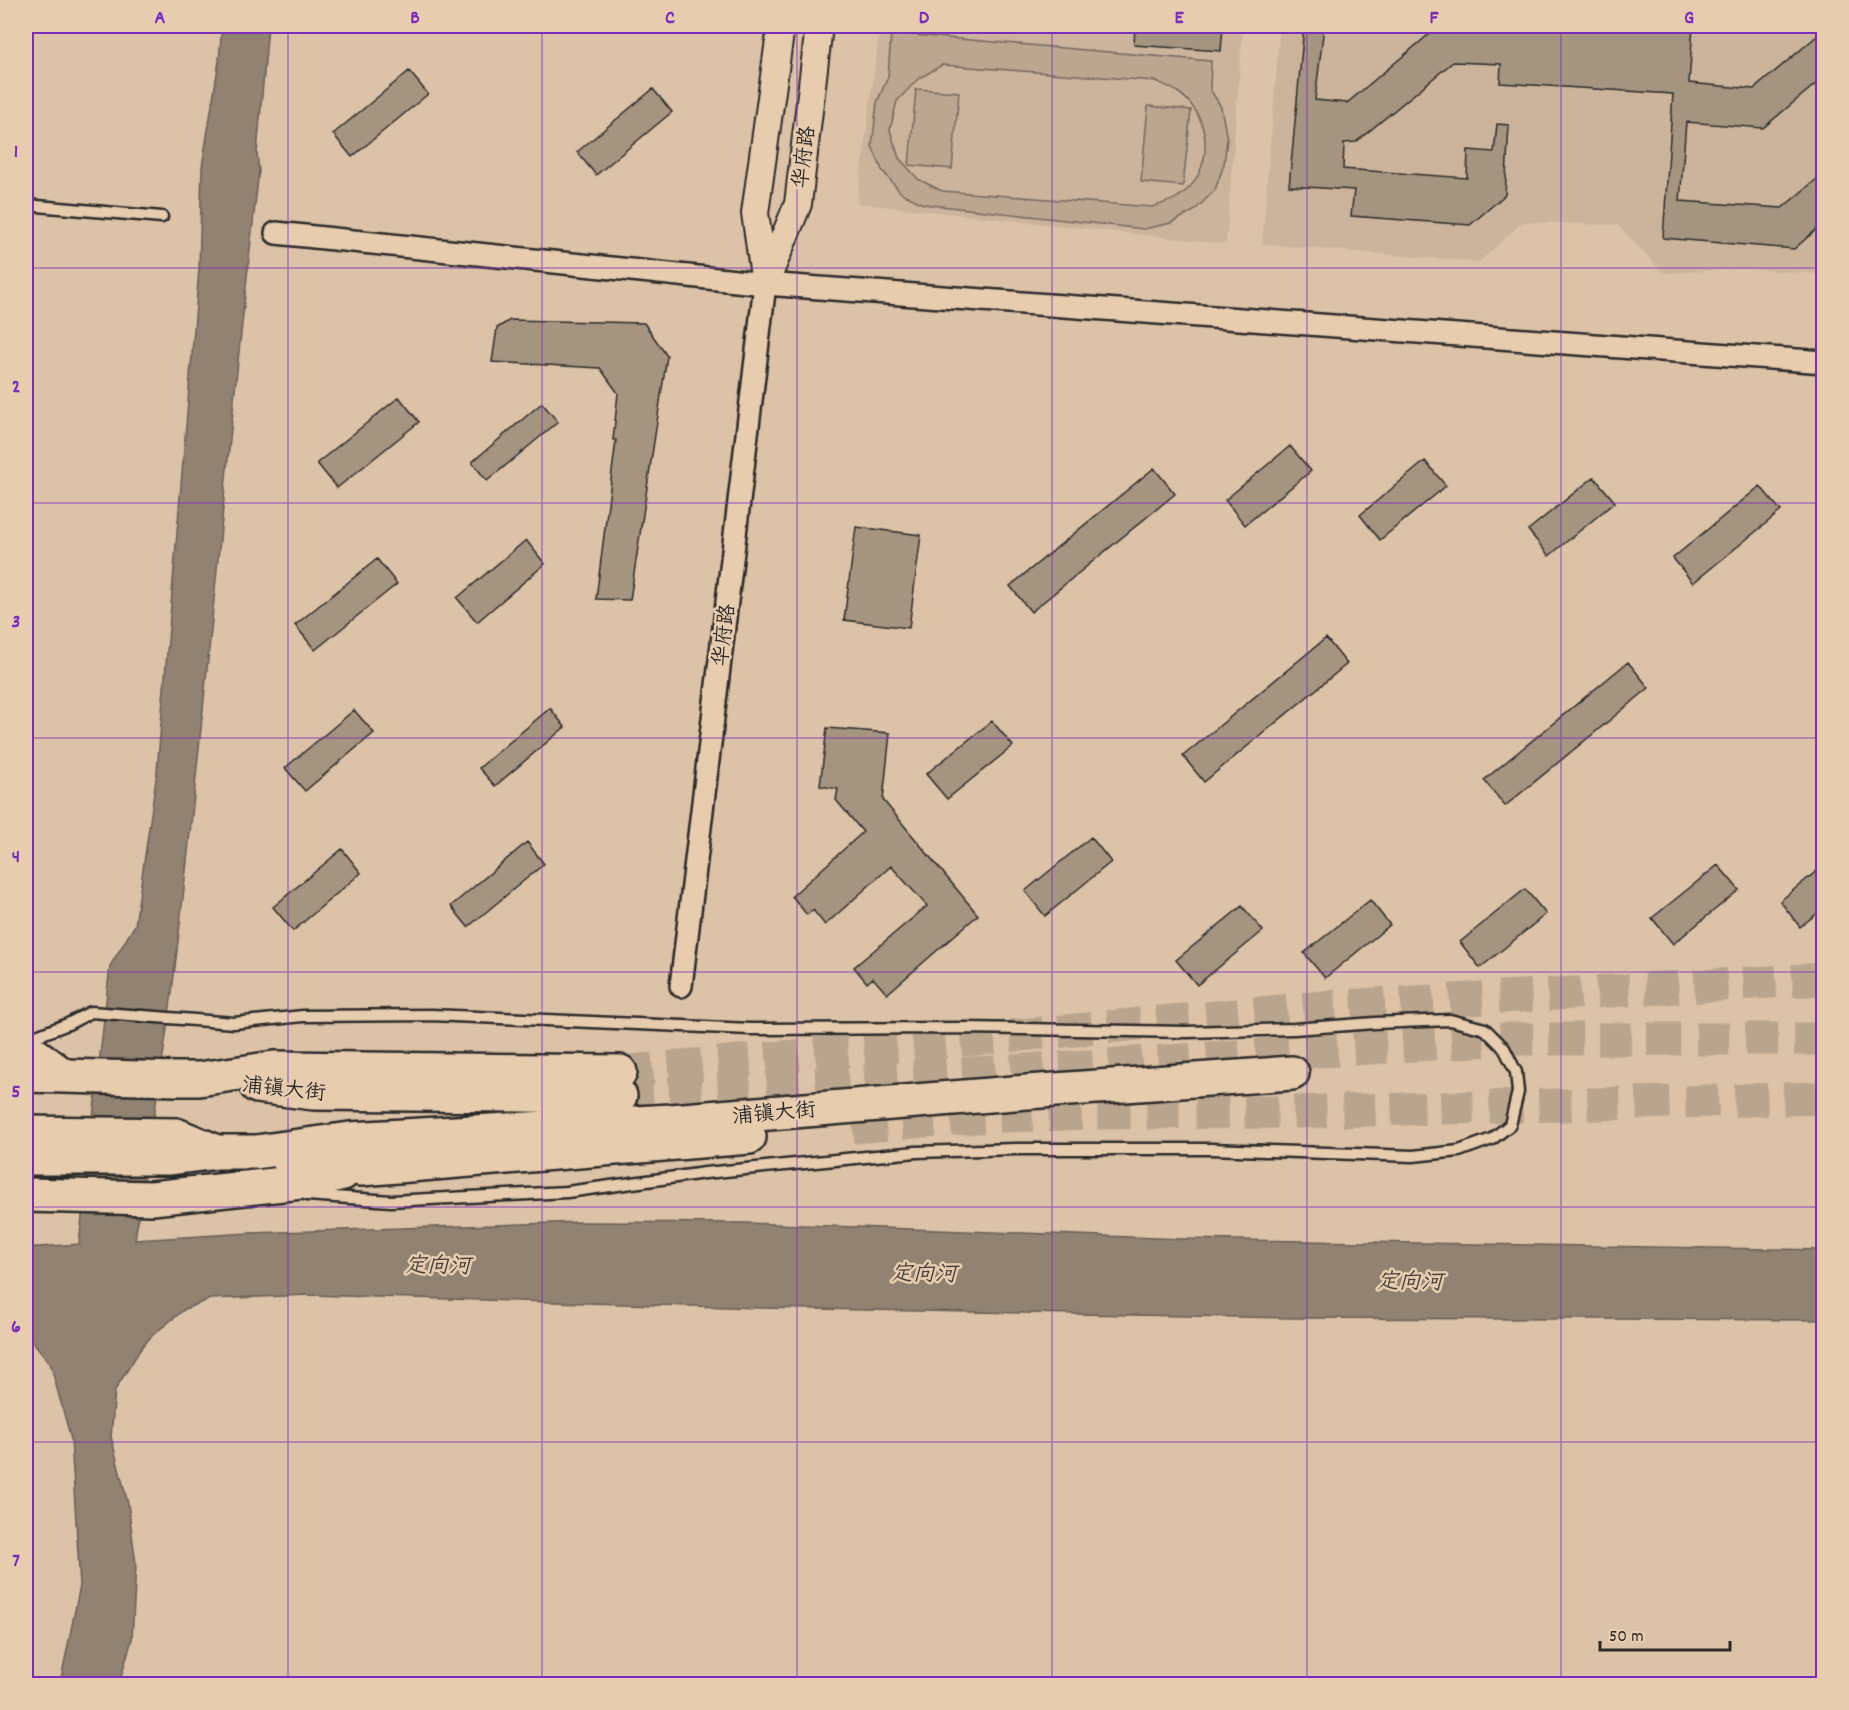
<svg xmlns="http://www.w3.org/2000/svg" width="1849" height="1710" font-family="Dekko,'LXGW WenKai TC',sans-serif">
	<rect width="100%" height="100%" fill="#dcc2a6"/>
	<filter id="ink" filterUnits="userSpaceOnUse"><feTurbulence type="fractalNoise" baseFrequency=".0167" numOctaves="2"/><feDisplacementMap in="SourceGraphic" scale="12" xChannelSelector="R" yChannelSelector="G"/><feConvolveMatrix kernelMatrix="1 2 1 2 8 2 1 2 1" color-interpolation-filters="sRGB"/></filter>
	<g filter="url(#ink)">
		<!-- built -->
		<path fill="#cbb49b" d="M 880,26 L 1243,26 L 1226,244 L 857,203 Z
			M 1280,26 L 1823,26 L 1823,274 L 1746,269 L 1663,273 L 1618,225 L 1523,222 L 1479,262 L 1262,244 Z"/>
		<!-- green -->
		<path fill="#bba690" stroke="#73685e" stroke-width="1.5" fill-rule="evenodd" d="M 891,33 L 1211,61 L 1210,89 L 1221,107 L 1227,139 L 1224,164 L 1215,190 L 1194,211 L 1171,223 L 1144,229 L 923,204 L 901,193 L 882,170 L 872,146 L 877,102 L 888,77 ZM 942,65 L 1155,81 C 1162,84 1170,87 1176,91 C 1213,114 1216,173 1178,197 C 1171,202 1160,204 1152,207 L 942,191 L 918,179 L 899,158 L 890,130 L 897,101 L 918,79 Z
			M 916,89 L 959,92 L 952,169 L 909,165 Z
			M 1148,106 L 1191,110 L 1183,186 L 1141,182 Z"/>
		<!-- water -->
		<path fill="#918272" stroke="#685f56" stroke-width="1.5" d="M 222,26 L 268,26 L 257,153 L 259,171 C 226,447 205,724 171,1000 C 160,1080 147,1160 135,1240 L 250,1233 L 582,1222 L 747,1223 L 1184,1239 L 1824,1250 L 1823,1320 L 1294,1318 L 761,1308 L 309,1295 L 210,1299 L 185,1309 L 154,1334 L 143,1345 L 115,1390 L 111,1437 L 128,1504 L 136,1564 L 132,1639 L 119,1684 L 60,1684 L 80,1586 L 71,1439 L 50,1363 L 26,1333 L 26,1248 L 79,1244 L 110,966 L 135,925 L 157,772 L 199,270 L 202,167 L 219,61 Z"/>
		<!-- building -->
		<path fill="#a49480" stroke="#2b2b2b" stroke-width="1.5" d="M 1135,26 L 1223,26 L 1221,51 L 1134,45 Z
			M 1304,26 L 1324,26 L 1315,100 L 1347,103 L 1439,26 L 1693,26 L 1689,83 L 1754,89 L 1824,30 L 1824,77 L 1763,128 L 1686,122 L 1680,201 L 1782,208 L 1824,173 L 1824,223 L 1794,249 L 1663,238 L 1673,94 L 1500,83 L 1501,64 L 1453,62 L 1356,142 L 1344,143 L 1343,169 L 1467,178 L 1468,150 L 1494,152 L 1497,124 L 1509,125 L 1505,195 L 1470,225 L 1351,216 L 1354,190 L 1289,186 Z
			M 409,71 L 428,94 L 352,157 L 333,134 Z
			M 653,89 L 672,112 L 596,175 L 577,152 Z
			M 510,320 L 644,323 L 667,356 L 630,600 L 596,599 L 616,440 L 613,440 L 618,393 L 600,368 L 492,362 L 497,328 Z
			M 399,397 L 419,422 L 337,488 L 317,463 Z
			M 542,403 L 558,422 L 487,481 L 472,462 Z
			M 1290,446 L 1311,471 L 1245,525 L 1225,500 Z
			M 1425,461 L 1446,486 L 1380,540 L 1360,515 Z
			M 1154,468 L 1175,494 L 1031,612 L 1010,586 Z
			M 1594,477 L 1615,502 L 1549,556 L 1528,530 Z
			M 1760,486 L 1781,511 L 1693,583 L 1673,558 Z
			M 856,527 L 921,535 L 909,628 L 844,620 Z
			M 526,540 L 545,564 L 477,622 L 457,598 Z
			M 377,559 L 397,584 L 315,650 L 295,625 Z
			M 1326,638 L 1347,664 L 1204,782 L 1183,756 Z
			M 1628,662 L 1649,688 L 1505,806 L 1484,780 Z
			M 550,708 L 565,727 L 495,786 L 479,768 Z
			M 354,710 L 374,733 L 305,791 L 285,768 Z
			M 992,721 L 1013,746 L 947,799 L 926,774 Z
			M 827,728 L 890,733 L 883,800 L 978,915 L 887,994 L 873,978 L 867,983 L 854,967 L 927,906 L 891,866 L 825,925 L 813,910 L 807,915 L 792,896 L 863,832 L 836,800 L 838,789 L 820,786 Z
			M 1091,837 L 1111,862 L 1045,916 L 1025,891 Z
			M 527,842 L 544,864 L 468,927 L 451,906 Z
			M 342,849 L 361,873 L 293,931 L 273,907 Z
			M 1718,865 L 1739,890 L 1673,944 L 1652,918 Z
			M 1824,865 L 1824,908 L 1800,927 L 1780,901 Z
			M 1525,889 L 1546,914 L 1480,968 L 1460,942 Z
			M 1370,900 L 1390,925 L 1325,978 L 1304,953 Z
			M 1242,906 L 1263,931 L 1197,985 L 1176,960 Z"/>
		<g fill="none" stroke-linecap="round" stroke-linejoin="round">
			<!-- trunk-tunnel -->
			<path stroke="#b9a48d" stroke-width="33" stroke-dasharray="33 16" stroke-linecap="butt" d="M 620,1072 L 1324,1007 L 1824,979
				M 620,1096 L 1509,1039 L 1824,1039
				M 853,1127 L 976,1117 L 1090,1113 L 1291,1112 L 1824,1098"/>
			<defs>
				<path id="service" d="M 26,205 L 162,217
					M 26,1040 L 68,1024 L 91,1012 L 234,1023 L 303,1016 L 431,1015 L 750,1029 L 965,1028 L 1186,1032 L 1294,1029 L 1375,1023 L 1450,1020 L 1485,1029 L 1504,1048 L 1516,1072 L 1518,1092 L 1510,1125 L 1492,1139 L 1459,1151 L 1413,1156 L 1210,1149 L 1016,1149 L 916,1152 L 705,1173 L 567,1192 L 391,1201 L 307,1195"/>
				<path id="minor" d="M 276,233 L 765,284 L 1824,362
					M 681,986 L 765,284"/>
				<path id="tertiary" d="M 765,283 L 755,213 L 781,26
					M 765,284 L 798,204 L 819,26"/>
				<path id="primary" d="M 26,1048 L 63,1075"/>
				<path id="trunk" d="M 26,1075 L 177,1079 L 199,1079 L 274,1068 L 620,1072
					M 257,1086 L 314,1093 L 620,1096
					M 26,1133 L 176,1135 L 210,1149
					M 287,1157 L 361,1169 L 749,1137
					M 26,1158 L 170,1158 L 218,1152 L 256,1152 L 350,1139 L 671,1121 L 1027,1092 L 1292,1073
					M 26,1195 L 152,1198 L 311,1181 L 343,1173"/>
			</defs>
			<!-- service casing -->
			<use href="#service" stroke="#2b2b2b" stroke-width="15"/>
			<!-- minor casing -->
			<use href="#minor" stroke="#2b2b2b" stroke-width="26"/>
			<!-- tertiary casing -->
			<use href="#tertiary" stroke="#2b2b2b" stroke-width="30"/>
			<!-- primary casing -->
			<use href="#primary" stroke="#2b2b2b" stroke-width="38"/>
			<!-- trunk casing -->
			<use href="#trunk" stroke="#2b2b2b" stroke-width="38"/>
			<!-- service -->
			<use href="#service" stroke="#e7ccae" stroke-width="10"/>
			<!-- minor -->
			<use href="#minor" stroke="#e7ccae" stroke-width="21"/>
			<!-- tertiary -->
			<use href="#tertiary" stroke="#e7ccae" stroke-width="26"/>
			<!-- primary -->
			<use href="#primary" stroke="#e7ccae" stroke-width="33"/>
			<!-- trunk -->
			<use href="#trunk" stroke="#e7ccae" stroke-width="33"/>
		</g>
	</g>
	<!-- grid -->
	<path fill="none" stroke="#7b2cbf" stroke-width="1.5" stroke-opacity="0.55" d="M 288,26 L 288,1684M 542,26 L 542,1684M 797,26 L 797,1684M 1052,26 L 1052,1684M 1307,26 L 1307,1684M 1561,26 L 1561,1684M 26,268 L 1824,268M 26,503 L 1824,503M 26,738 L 1824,738M 26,972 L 1824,972M 26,1207 L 1824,1207M 26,1442 L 1824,1442"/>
	<g text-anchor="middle" stroke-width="5" stroke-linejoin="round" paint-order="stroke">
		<!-- street labels -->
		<g font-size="21" fill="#2b2b2b" stroke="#e7ccae">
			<text transform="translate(803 157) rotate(-83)" y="7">华府路</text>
			<text transform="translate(723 635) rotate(-83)" y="7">华府路</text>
			<text transform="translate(284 1088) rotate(6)" y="7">浦镇大街</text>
			<text transform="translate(774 1112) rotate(-5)" y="7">浦镇大街</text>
		</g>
		<!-- water labels -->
		<g font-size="22" font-style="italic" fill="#44413d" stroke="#e7ccae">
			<text transform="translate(438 1264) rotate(1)" y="8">定向河</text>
			<text transform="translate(924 1272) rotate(1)" y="8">定向河</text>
			<text transform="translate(1410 1280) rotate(1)" y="8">定向河</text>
		</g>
	</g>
	<!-- margin -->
	<rect width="1849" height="1710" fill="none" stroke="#e7ccae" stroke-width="66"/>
	<!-- scale -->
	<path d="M1600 1641v9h130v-9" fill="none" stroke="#2b2b2b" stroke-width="3"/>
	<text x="1609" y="1641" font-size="18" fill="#2b2b2b" stroke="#e7ccae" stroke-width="4.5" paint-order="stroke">50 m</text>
	<rect x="33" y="33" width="1783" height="1644" fill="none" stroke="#7b2cbf" stroke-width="2"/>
	<g font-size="20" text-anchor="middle" font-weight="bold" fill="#7b2cbf">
		<text x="160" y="23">A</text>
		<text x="415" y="23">B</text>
		<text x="670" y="23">C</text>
		<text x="924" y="23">D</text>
		<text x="1179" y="23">E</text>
		<text x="1434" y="23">F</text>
		<text x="1689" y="23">G</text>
		<text x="16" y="157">1</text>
		<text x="16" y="392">2</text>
		<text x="16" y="627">3</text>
		<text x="16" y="862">4</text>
		<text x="16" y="1097">5</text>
		<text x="16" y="1332">6</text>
		<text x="16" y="1566">7</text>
	</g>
</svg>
